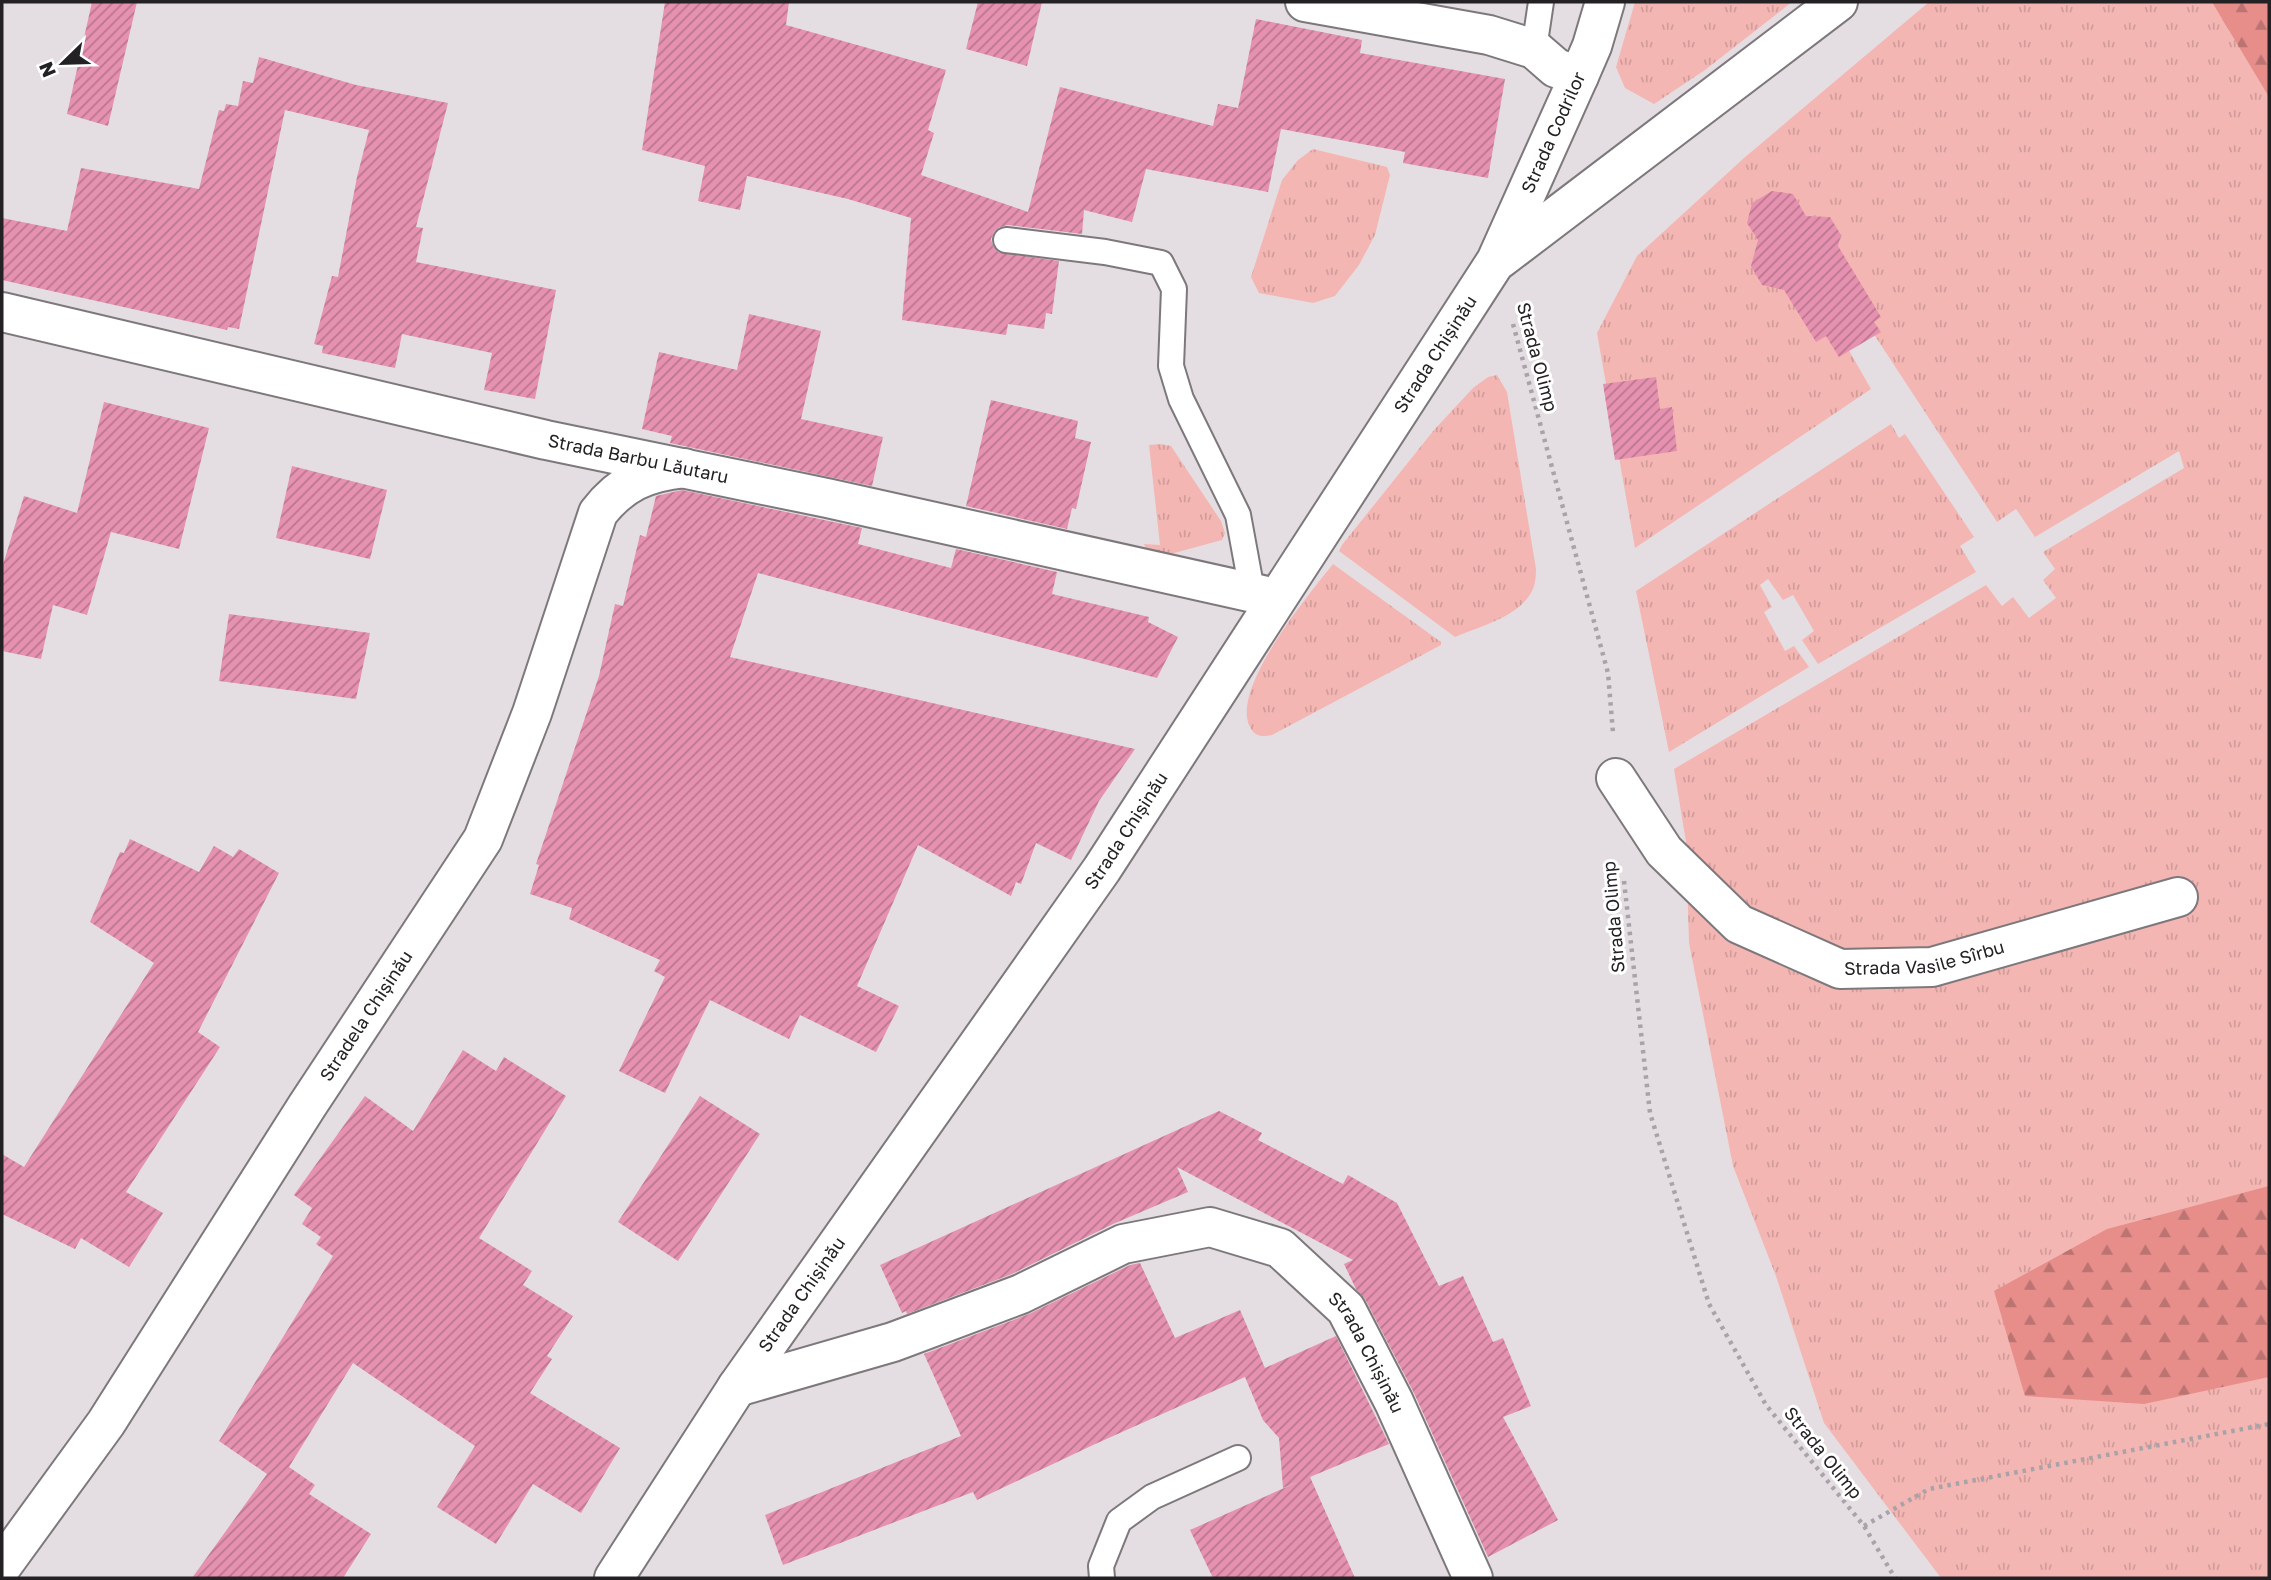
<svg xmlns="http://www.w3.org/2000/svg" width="2271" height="1580" font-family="'Golos Text',sans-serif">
	<defs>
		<pattern id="grass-tufts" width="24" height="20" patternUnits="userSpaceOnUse" patternTransform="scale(1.75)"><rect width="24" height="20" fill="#f4b6b3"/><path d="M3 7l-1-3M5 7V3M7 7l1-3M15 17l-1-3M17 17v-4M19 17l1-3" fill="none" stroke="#d19c9a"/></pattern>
		<pattern id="forest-firs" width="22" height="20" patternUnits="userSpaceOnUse" patternTransform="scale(1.75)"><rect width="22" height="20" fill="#e78e8b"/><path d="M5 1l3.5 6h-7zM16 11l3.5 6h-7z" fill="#bb7471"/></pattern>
		<pattern id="building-hatch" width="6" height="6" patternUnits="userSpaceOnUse" patternTransform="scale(1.75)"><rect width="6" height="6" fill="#e691b0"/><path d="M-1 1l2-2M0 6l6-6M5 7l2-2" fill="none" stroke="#ba768f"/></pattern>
	</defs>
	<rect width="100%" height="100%" fill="#e4dee3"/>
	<!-- grass -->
	<path fill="url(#grass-tufts)" d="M 1635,2 L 1792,2 L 1705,70 L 1654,104 L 1625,88 L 1616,67 Z
		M 1929,2 L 2269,2 L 2269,1578 L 1941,1578 L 1824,1423 L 1776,1276 L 1733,1166 L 1689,943 L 1686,842 L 1674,769 L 1986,585 L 2002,606 L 2013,597 L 2029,618 L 2056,598 L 2043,580 L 2055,569 L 2043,552 L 2184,468 L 2179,451 L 2035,537 L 2016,509 L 1997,522 L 1858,310 L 1835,326 L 1871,389 L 1635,548 L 1597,333 L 1637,256 L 1744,158 Z
		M 1313,149 L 1387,167 L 1390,175 L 1375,235 L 1359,265 L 1335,296 L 1313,303 L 1259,293 L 1251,277 L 1282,180 L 1298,160 Z
		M 1497,375 L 1507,392 L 1536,569 C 1536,579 1535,588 1529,596 C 1514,618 1478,627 1455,637 L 1339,551 L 1342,545 L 1434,430 L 1473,388 L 1488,377 Z
		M 1891,424 L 1899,438 L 1905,434 L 1974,537 L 1960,546 L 1976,572 L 1818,664 L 1802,640 L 1814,631 L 1793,595 L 1783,600 L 1768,579 L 1760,585 L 1772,607 L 1764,612 L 1785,651 L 1794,646 L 1809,667 L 1669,752 L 1636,591 Z
		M 1160,444 L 1171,446 L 1221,521 L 1225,533 L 1222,540 L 1156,558 L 1154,553 L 1146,549 L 1144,544 L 1160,545 L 1149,445 Z
		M 1333,564 L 1441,642 L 1441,645 L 1272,735 C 1262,737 1255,737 1250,727 C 1230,689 1309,594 1333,564 Z"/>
	<!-- forest -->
	<path fill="url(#forest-firs)" d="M 2212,2 L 2269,2 L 2269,97 Z
		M 2269,1186 L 2269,1377 L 2144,1404 L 2025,1396 L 1994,1291 L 2107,1229 Z"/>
	<!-- building -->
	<path fill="url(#building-hatch)" d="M 92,2 L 137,2 L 108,126 L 67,114 Z
		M 665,2 L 789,2 L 786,25 L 946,70 L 928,130 L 934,133 L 921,175 L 1028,212 L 1060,87 L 1213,126 L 1218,104 L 1238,108 L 1256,19 L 1362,40 L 1360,53 L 1505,79 L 1488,178 L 1403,163 L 1405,152 L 1281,129 L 1268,192 L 1146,169 L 1132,222 L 1084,210 L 1082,234 L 1008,225 L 1000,227 L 994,232 L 991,239 L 993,246 L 998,252 L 1059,261 L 1052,314 L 1046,313 L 1044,329 L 1008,324 L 1006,335 L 902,320 L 911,218 L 848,199 L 747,176 L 740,210 L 698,201 L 705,166 L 642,150 Z
		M 978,2 L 1042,2 L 1027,66 L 966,49 Z
		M 259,57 L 356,85 L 448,103 L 416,227 L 423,228 L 416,262 L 556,290 L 535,399 L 484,390 L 492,353 L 402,334 L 395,368 L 322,353 L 323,346 L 314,344 L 332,276 L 338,277 L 357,177 L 369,130 L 285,110 L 239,329 L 228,327 L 227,330 L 2,280 L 2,218 L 67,231 L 81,168 L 199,189 L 219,110 L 224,111 L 226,104 L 238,106 L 243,81 L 253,83 Z
		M 1772,191 L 1793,194 L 1806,216 L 1830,217 L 1841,235 L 1838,246 L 1881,317 L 1874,322 L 1881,332 L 1839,357 L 1826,336 L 1816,342 L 1784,290 L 1762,285 L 1751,266 L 1758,240 L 1747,223 L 1752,203 Z
		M 749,314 L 821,331 L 801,419 L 883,437 L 872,486 L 670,443 L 672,436 L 642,429 L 659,352 L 737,370 Z
		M 1656,377 L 1660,409 L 1672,407 L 1677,451 L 1615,460 L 1603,384 Z
		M 991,400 L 1078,421 L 1075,438 L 1091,442 L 1076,509 L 1072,508 L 1067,529 L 966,506 Z
		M 104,402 L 209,428 L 179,549 L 111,532 L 87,615 L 53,605 L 41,659 L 2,651 L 2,568 L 24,496 L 77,513 Z
		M 292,466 L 387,490 L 370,559 L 276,538 Z
		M 682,490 L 862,528 L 858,544 L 951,568 L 956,549 L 1057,572 L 1052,594 L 1149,617 L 1148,622 L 1178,637 L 1157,678 L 758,573 L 730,657 L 1135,749 L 1099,801 L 1071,860 L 1036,843 L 1021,884 L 1016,882 L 1011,896 L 918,845 L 857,986 L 899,1006 L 876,1052 L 800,1015 L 789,1039 L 710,1000 L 665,1093 L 619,1071 L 665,977 L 654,971 L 660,960 L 569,919 L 572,908 L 530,894 L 539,865 L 536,864 L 599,676 L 615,604 L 623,606 L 640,535 L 646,537 L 656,496 Z
		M 229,614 L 370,633 L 356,699 L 219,681 Z
		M 130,839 L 199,872 L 214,846 L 233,857 L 239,849 L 279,873 L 198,1032 L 220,1047 L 126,1192 L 163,1213 L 129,1267 L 81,1238 L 75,1249 L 2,1214 L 2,1154 L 24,1167 L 154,963 L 90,922 L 120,852 L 124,853 Z
		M 463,1050 L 496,1071 L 504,1057 L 566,1096 L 479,1238 L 532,1271 L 523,1285 L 573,1316 L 547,1356 L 552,1359 L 530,1393 L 620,1448 L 581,1513 L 533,1484 L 496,1544 L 437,1507 L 475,1446 L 353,1363 L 289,1467 L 315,1485 L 309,1494 L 371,1534 L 343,1578 L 192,1578 L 267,1474 L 219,1441 L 333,1256 L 316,1244 L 321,1237 L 302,1224 L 312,1208 L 294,1195 L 365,1096 L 413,1131 Z
		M 700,1096 L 760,1134 L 678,1261 L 618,1222 Z
		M 1219,1111 L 1262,1133 L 1258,1140 L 1343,1184 L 1348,1175 L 1397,1203 L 1439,1286 L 1463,1276 L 1493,1342 L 1503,1338 L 1531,1406 L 1503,1417 L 1558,1520 L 1488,1557 L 1414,1393 L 1365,1299 L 1356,1289 L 1344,1264 L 1353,1260 L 1177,1167 L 1188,1192 L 1113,1224 L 1012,1274 L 907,1314 L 906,1311 L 902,1313 L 880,1265 Z
		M 1140,1263 L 1175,1338 L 1240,1310 L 1265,1368 L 1093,1445 L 977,1500 L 973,1492 L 783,1565 L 765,1515 L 961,1436 L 924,1354 L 1029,1314 L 1130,1265 Z
		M 1336,1336 L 1389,1444 L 1310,1477 L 1355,1578 L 1213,1578 L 1190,1530 L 1300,1481 L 1283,1488 L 1279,1438 L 1263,1420 L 1245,1377 Z"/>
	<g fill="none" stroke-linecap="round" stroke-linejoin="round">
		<defs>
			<path id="service" d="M 1534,49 L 1541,2
				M 1006,240 L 1105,252 L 1161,263 L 1174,289 L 1171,366 L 1181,399 L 1238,515 L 1252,591
				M 1102,1578 L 1101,1566 L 1119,1521 L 1152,1497 L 1238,1458"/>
			<g id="minor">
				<path d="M 1305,2 L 1489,35 L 1534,49 L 1556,68 L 1579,76"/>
				<path d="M 1500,259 L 1838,2"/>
				<path id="s1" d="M 2,312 L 546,440 L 827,498 L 1276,598"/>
				<path id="s2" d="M 1616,778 L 1664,851 L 1739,924 L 1840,969 L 1932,967 L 2178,897"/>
				<path id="s3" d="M 737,1387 L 893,1342 L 1021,1294 L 1123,1244 L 1210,1227 L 1280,1248 L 1346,1309 L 1394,1402 L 1473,1578"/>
				<path id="s4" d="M 2,1566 L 106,1423 L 307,1106 L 483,839 L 532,713 L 598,513 C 621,483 646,472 684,468"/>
				<path id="s5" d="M 614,1578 L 737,1387 L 1102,869 L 1496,261 L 1579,76 L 1592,46 L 1605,2"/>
			</g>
		</defs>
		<!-- service casing -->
		<use href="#service" stroke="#7d787c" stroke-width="28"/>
		<!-- minor casing -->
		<use href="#minor" stroke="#7d787c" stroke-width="42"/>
		<!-- path -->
		<path stroke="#a8a3a8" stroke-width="4.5" stroke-dasharray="3.5 5" stroke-linecap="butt" d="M 1513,324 L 1608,673 L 1613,733
			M 1624,881 L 1650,1113 L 1709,1304 L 1766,1405 L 1864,1526 L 1895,1578
			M 1864,1526 L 1929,1489 L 2269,1424"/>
		<!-- service -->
		<use href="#service" stroke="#fff" stroke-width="24"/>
		<!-- minor -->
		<use href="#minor" stroke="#fff" stroke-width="38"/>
	</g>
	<g text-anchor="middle" stroke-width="6" stroke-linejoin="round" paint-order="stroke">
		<!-- street labels -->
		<g font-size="18" fill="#232123" stroke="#fff">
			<text dy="6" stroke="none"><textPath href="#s5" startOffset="1726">Strada Codrilor</textPath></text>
			<text dy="6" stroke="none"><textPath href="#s5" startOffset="1474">Strada Chișinău</textPath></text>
			<text transform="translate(1537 357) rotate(75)" y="6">Strada Olimp</text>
			<text dy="6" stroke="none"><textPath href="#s1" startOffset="653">Strada Barbu Lăutaru</textPath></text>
			<text dy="6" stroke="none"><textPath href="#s5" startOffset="906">Strada Chișinău</textPath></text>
			<text transform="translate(1614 917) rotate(-95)" y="6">Strada Olimp</text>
			<text dy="6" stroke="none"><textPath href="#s2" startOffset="388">Strada Vasile Sîrbu</textPath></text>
			<text dy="6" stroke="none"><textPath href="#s4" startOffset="660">Stradela Chișinău</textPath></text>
			<text dy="6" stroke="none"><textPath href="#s5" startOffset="340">Strada Chișinău</textPath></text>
			<text dy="6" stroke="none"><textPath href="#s3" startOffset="712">Strada Chișinău</textPath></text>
			<text transform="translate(1823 1453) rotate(51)" y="6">Strada Olimp</text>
		</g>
	</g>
	<!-- border -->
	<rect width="2271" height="1580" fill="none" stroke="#232123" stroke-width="7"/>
	<!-- north arrow -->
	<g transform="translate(63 63) rotate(247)" stroke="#ffffff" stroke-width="5" paint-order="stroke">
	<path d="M0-5L12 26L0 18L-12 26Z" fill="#232123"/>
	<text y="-10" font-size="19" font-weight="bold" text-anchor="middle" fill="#232123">N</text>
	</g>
</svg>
